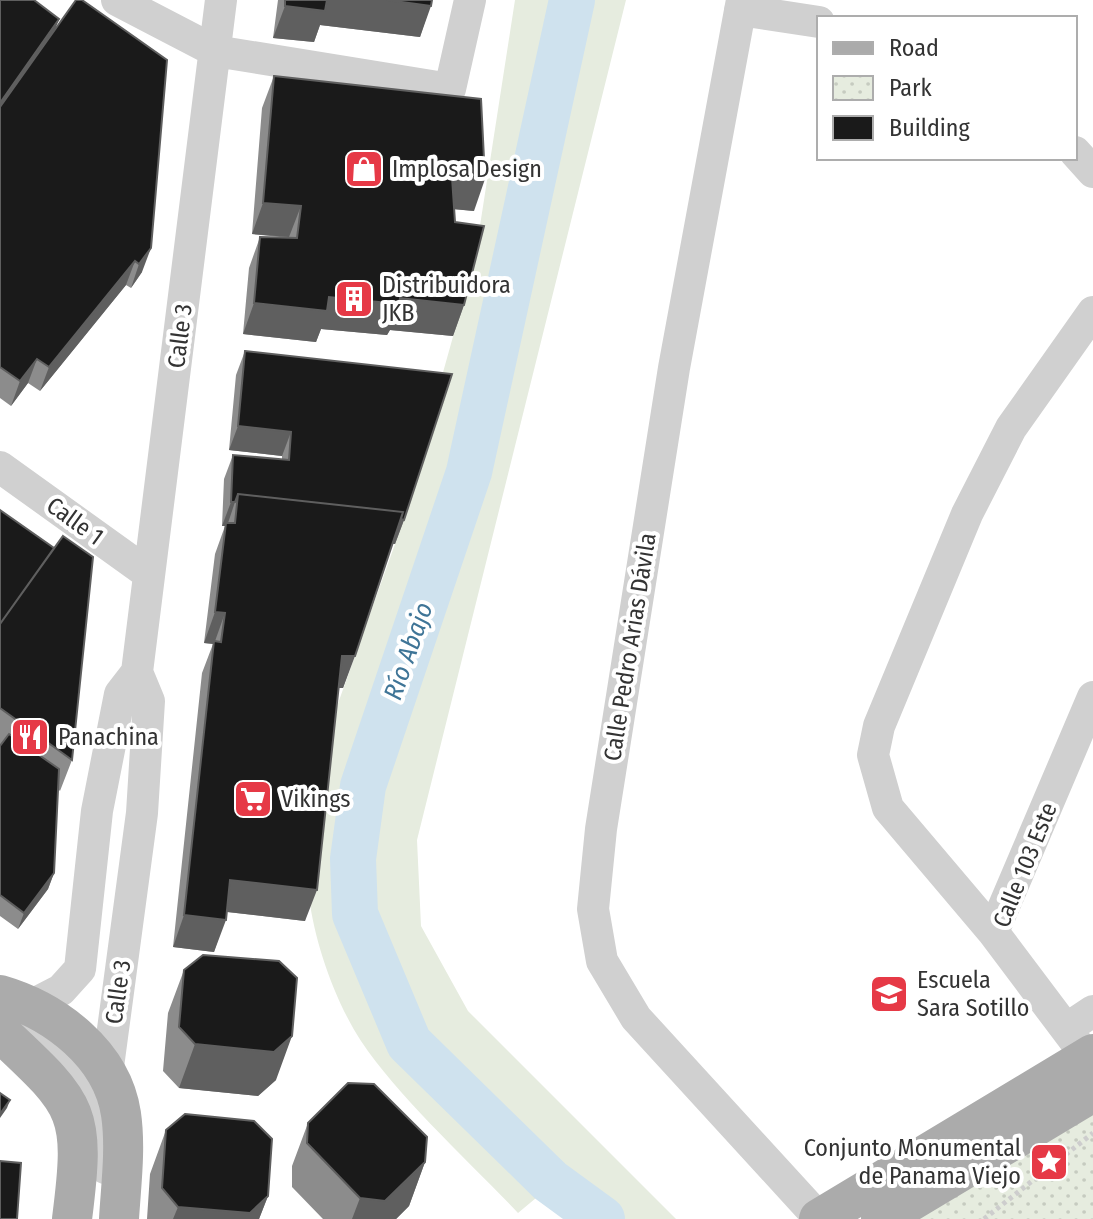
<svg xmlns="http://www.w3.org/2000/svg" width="1093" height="1219" font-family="'Fira Sans Condensed',sans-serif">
	<defs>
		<pattern id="park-dots" width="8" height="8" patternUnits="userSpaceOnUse" patternTransform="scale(2)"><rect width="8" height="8" fill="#e6ecdf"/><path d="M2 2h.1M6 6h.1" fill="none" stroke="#c6cbc0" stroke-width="1.8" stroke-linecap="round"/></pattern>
	</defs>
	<rect width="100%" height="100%" fill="#fff"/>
	<!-- grass -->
	<path fill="#e6ecdf" d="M 515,0 L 626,0 L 417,840 L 421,926 L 468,1011 L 676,1219 L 572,1219 L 542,1193 L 518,1213 C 469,1161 399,1098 361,1041 C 335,1001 315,944 309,897 L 336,709 L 395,544 L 475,258 Z"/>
	<!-- park -->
	<path fill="url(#park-dots)" d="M 1093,1106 L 1093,1219 L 915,1219 Z"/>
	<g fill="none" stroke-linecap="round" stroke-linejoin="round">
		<!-- river -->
		<path stroke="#cfe2ee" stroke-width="46" d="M 572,0 L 469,472 L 363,786 L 353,859 L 355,914 L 409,1043 L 550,1181 L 602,1219"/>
		<!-- path -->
		<path stroke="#cdcdcd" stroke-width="5" stroke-dasharray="4 4" stroke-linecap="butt" d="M 984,1219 L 1093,1133"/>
		<!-- minor -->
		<path stroke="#d0d0d0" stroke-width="32" d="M 117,0 L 215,51 L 450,89 L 470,0
			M 742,0 L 674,368 L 601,829 L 593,909 L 602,961 L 636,1018 L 820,1219
			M 740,10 L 819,22
			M 1075,152 L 1093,172
			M 0,467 L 149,574
			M 993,932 L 888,808 L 873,755 L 879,726 L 967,514 L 1011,428 L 1093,312
			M 32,1005 L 61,990 L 80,969 L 97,811 L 120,694 L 137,672
			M 28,1021 C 75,1061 109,1103 105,1168
			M 1066,1029 L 1093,1011
			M 1087,1057 L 993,932 L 1093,697
			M 107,1074 L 142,813 L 149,701 L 137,672 L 221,0"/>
		<!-- major -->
		<path stroke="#ababab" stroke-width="40" d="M 0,995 C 55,1011 112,1054 121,1114 C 126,1148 121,1185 119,1219
			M 0,1032 C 79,1106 86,1110 72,1219
			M 819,1219 L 1093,1054
			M 881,1219 L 1093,1092"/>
	</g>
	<!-- wall -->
	<path fill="#8c8c8c" d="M 0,0 L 56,27 L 142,272 L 131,288 L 126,285 L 40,391 L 28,383 L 11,406 L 0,398 Z
		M 278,0 L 432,0 L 420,37 L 320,25 L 314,42 L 273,38 Z
		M 274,76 L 474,211 L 454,209 L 464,305 L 453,336 L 390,330 L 387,335 L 321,329 L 316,342 L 243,334 L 249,268 L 260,237 L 289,238 L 252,234 L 262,108 Z
		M 245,351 L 404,520 L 395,544 L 392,544 L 343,688 L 338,688 L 305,921 L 227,912 L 214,952 L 173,947 L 202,673 L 213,644 L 204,643 L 215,554 L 225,526 L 222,526 L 224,479 L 233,455 L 282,460 L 282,456 L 229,450 L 236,375 Z
		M 0,510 L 72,760 L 60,791 L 58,789 L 54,873 L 48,889 L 18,929 L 0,916 Z
		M 184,970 L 276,1080 L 258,1096 L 179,1088 L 163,1071 L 168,1013 Z
		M 308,1123 L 425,1162 L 409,1206 L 396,1219 L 323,1219 L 292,1187 L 292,1166 Z
		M 166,1130 L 268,1196 L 259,1219 L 147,1219 L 150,1174 Z"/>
	<!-- shaded-wall -->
	<path fill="#5f5f5f" d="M 325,0 L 387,0 L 431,6 L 420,37 L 320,25 L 314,42 L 273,38 L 285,6 Z
		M 59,19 L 48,50 L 0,118 L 0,103 Z
		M 452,177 L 485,179 L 474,211 L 441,208 Z
		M 263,203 L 301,206 L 289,237 L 252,234 Z
		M 151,248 L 142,272 L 131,288 L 139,264 Z
		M 135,261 L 126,285 L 40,391 L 49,367 Z
		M 329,297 L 400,298 L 464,305 L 453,336 L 390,330 L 387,335 L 321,329 L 316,342 L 243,334 L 254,303 Z
		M 37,359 L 28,383 L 11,406 L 20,381 Z
		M 238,426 L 291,432 L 282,456 L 229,450 Z
		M 231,502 L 235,502 L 227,526 L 226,523 L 225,526 L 222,526 Z
		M 404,520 L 395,544 L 234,527 Z
		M 215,612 L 225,613 L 214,644 L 204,643 Z
		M 342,656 L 355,656 L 343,688 L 330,688 Z
		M 54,873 L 48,889 L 18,929 L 24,913 Z
		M 230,880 L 317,890 L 305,921 L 219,911 Z
		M 184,915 L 226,920 L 214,952 L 173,947 Z
		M 292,1036 L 276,1080 L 258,1096 L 179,1088 L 195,1044 Z
		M 10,1100 L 7,1108 L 0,1118 L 0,1114 Z
		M 425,1162 L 409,1206 L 396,1219 L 352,1219 L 360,1198 Z
		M 268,1196 L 259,1219 L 173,1219 L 178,1207 Z"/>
	<!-- building -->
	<path fill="#1a1a1a" stroke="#5f5f5f" stroke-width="2" d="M 0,0 L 34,0 L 59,19 L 0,103 Z
		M 76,0 L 82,0 L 167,60 L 151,248 L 139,264 L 135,261 L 49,367 L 37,359 L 20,381 L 0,367 L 0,107 Z
		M 285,0 L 327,0 L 325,11 L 285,6 Z
		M 387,0 L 432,0 L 431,6 Z
		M 274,76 L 481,99 L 485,179 L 452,177 L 455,222 L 484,226 L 464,305 L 400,298 L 399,304 L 329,297 L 327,311 L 254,303 L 260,237 L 297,238 L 301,206 L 263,203 Z
		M 245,351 L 452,374 L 404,520 L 401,519 L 403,512 L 238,494 L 235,502 L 231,502 L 233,455 L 289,460 L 291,432 L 238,426 Z
		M 238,494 L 403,512 L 355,656 L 342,656 L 317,890 L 230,880 L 226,920 L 184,915 L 214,641 L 221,642 L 225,613 L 215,612 L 226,523 L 235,523 Z
		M 0,510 L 54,548 L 0,624 Z
		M 63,536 L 93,557 L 72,760 L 0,708 L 0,624 Z
		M 9,734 L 59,769 L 54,873 L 24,913 L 0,895 L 0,746 Z
		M 203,955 L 279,961 L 297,978 L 292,1036 L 274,1052 L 195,1044 L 179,1027 L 184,970 Z
		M 348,1083 L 374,1084 L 427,1137 L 425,1162 L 385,1201 L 360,1198 L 307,1143 L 308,1123 Z
		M 0,1093 L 10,1100 L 0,1114 Z
		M 185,1114 L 254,1121 L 272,1139 L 268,1196 L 250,1213 L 178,1207 L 162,1188 L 166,1130 Z
		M 0,1161 L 21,1163 L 17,1219 L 0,1219 Z"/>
	<!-- icons -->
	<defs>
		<symbol id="shop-square" viewBox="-11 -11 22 22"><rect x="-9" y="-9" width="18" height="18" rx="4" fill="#e63946" stroke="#fff"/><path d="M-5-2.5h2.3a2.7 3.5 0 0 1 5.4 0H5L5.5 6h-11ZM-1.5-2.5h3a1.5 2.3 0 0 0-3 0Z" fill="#fff"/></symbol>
		<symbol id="building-square" viewBox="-11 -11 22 22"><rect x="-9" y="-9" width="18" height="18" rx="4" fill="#e63946" stroke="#fff"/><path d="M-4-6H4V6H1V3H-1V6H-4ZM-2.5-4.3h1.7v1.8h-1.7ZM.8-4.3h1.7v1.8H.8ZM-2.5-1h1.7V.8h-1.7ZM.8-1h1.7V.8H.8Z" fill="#fff"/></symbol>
		<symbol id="restaurant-square" viewBox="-11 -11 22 22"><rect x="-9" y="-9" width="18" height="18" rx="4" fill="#e63946" stroke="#fff"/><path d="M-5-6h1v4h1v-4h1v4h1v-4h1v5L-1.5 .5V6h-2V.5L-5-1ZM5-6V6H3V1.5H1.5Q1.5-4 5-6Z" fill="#fff"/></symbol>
		<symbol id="supermarket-square" viewBox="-11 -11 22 22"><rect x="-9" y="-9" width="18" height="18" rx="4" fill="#e63946" stroke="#fff"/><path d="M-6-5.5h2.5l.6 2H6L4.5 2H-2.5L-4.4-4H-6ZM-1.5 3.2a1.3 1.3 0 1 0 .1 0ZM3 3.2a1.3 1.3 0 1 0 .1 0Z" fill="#fff"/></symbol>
		<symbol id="school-square" viewBox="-11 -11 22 22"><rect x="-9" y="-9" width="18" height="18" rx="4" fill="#e63946" stroke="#fff"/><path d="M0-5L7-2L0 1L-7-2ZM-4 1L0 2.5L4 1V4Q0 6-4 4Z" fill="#fff"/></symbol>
		<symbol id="sight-square" viewBox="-11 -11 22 22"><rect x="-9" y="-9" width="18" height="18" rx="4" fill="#e63946" stroke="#fff"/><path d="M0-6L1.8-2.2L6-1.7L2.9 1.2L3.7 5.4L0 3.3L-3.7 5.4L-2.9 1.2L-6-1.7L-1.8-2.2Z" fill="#fff"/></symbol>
	</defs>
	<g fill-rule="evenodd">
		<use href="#shop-square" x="342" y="147" width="44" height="44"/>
		<use href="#building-square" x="332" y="277" width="44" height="44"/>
		<use href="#restaurant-square" x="8" y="715" width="44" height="44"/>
		<use href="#supermarket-square" x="231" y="777" width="44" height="44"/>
		<use href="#school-square" x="867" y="972" width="44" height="44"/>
		<use href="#sight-square" x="1027" y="1140" width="44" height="44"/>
	</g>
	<g text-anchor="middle" stroke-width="8" stroke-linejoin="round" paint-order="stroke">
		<!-- poi labels -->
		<g font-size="24" fill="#333" stroke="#fff" text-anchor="start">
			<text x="392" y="177">Implosa Design</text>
			<text x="382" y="293">Distribuidora<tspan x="382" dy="28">JKB</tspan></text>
			<text x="58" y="745">Panachina</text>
			<text x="281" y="807">Vikings</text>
			<text x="917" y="988">Escuela<tspan x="917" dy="28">Sara Sotillo</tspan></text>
			<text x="1021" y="1156" text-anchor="end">Conjunto Monumental<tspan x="1021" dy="28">de Panama Viejo</tspan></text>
		</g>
		<!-- street labels -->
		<g font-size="24" fill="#333" stroke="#fff">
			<text transform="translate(180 336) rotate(-83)" y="8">Calle 3</text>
			<text transform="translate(75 521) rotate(36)" y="8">Calle 1</text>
			<text transform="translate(630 647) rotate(-81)" y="8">Calle Pedro Arias Dávila</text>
			<text transform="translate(1025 865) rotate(-68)" y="8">Calle 103 Este</text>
			<text transform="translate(118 992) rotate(-82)" y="8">Calle 3</text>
		</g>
		<!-- water labels -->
		<g font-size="26" font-style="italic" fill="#3f7597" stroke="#fff">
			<text transform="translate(408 651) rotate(-71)" y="9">Río Abajo</text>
		</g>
	</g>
	<!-- legend -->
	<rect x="817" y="16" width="260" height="144" fill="#ffffff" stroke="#adadad" stroke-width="2"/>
	<rect x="833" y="42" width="40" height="12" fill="#ababab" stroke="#adadad" stroke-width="2"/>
	<text x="889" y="56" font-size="24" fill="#333333">Road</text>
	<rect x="833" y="76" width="40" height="24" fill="url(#park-dots)" stroke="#adadad" stroke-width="2"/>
	<text x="889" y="96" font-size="24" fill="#333333">Park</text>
	<rect x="833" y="116" width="40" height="24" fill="#1a1a1a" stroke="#adadad" stroke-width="2"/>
	<text x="889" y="136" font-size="24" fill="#333333">Building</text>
</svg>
